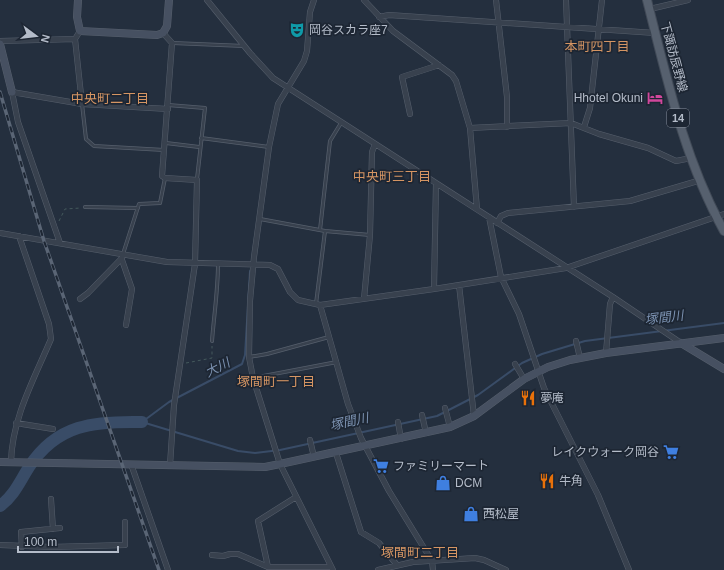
<svg xmlns="http://www.w3.org/2000/svg" width="724" height="570" font-family="Helvetica,'Noto Sans JP',sans-serif">
	<rect width="100%" height="100%" fill="#242f3e"/>
	<g fill="none" stroke-linecap="round" stroke-linejoin="round">
		<!-- stream -->
		<path stroke="#394c67" stroke-width="2" d="M 142,422 L 238,451 L 255,453 L 280,450 L 437,416 L 478,395 L 522,363 L 542,354 L 585,341 L 724,323
			M 142,422 L 169,402 L 242,364 L 245,355 L 250,271"/>
		<!-- river -->
		<path stroke="#394c67" stroke-width="12" d="M 0,506 C 14,496 20,481 29,467 C 57,424 94,421 142,422"/>
		<defs>
			<path id="lane" d="M 173,43 L 244,46
				M 82,104 L 86,139 L 94,146 L 164,150
				M 168,105 L 205,108 L 197,179
				M 201,138 L 269,147
				M 166,143 L 199,147
				M 85,207 L 138,208
				M 260,219 L 325,231 L 370,235
				M 320,230 L 330,141 L 341,123
				M 123,254 L 139,204 L 160,203 L 165,178
				M 316,304 L 325,231
				M 212,341 C 214,315 218,290 218,264
				M 249,357 L 267,354 L 329,337
				M 253,378 L 337,362"/>
			<path id="street" d="M 207,0 L 250,53 L 273,78 L 613,297 L 681,343
				M 314,0 L 310,12 L 307,51 L 304,61 L 278,104 L 269,147 L 254,257 L 250,301 L 249,357 L 253,378 L 280,464 L 333,570
				M 364,0 L 393,31 L 452,75 L 456,81 L 470,128 L 477,209
				M 496,0 L 507,97 L 507,127
				M 566,0 L 574,207
				M 650,9 L 688,0
				M 379,17 L 389,15 L 655,33
				M 80,31 L 75,39 L 82,104
				M 163,33 L 172,43 L 162,176 L 165,178 L 197,180 L 195,264 L 174,405 L 170,465
				M 0,41 L 75,39
				M 410,114 L 402,77 L 439,65
				M 584,127 L 590,108 L 602,0
				M 470,128 L 571,123 L 599,134 L 648,148 L 676,161 L 691,158
				M 489,217 L 501,277 L 519,314 L 544,388 L 598,495 L 629,570
				M 497,223 L 501,216 L 508,213 L 630,201 L 701,180
				M 0,233 L 167,262 L 270,265 L 278,269 L 290,292 L 298,300 L 320,305 L 434,289 L 566,268 L 724,214
				M 60,243 L 18,122 L 12,92 L 82,104 L 168,109
				M 122,260 L 132,289 L 126,325
				M 459,285 L 474,416
				M 434,289 L 436,183
				M 80,299 L 88,293 L 122,258
				M 364,299 L 370,235 L 372,152 L 375,144
				M 320,305 L 348,404 L 361,438 L 389,491 L 432,561 L 433,570
				M 576,341 L 580,358
				M 606,353 L 610,304 L 613,297
				M 515,364 L 524,379
				M 445,408 L 450,427
				M 422,415 L 426,433
				M 398,422 L 401,439
				M 16,423 L 53,429
				M 310,440 L 314,457
				M 336,453 L 361,532 L 379,543 L 397,565
				M 11,462 C 12,418 34,379 51,339 L 49,324 L 19,236
				M 131,464 L 168,570
				M 51,499 L 53,529
				M 0,545 L 51,547 L 125,545 L 125,522
				M 22,547 L 21,532 L 60,528
				M 212,555 L 223,556 L 230,554 L 238,554 L 268,567 L 331,567
				M 268,567 L 258,521 L 296,497
				M 378,570 L 413,562 L 475,558 L 484,560 L 506,570"/>
			<path id="secondary" d="M 78,0 L 77,17 L 80,31 L 157,35 L 163,33 L 167,26 L 169,0
				M 0,44 L 12,92
				M 681,343 L 724,369
				M 0,462 L 265,467 L 280,464 L 450,427 L 474,416 L 524,379 L 548,367 L 570,360 L 606,353 L 724,338"/>
			<path id="primary" d="M 647,0 C 667,79 684,159 724,231"/>
		</defs>
		<!-- lane casing -->
		<use href="#lane" stroke="#565f6c" stroke-width="4"/>
		<!-- street casing -->
		<use href="#street" stroke="#565f6c" stroke-width="6"/>
		<!-- secondary casing -->
		<use href="#secondary" stroke="#565f6c" stroke-width="8"/>
		<!-- primary casing -->
		<use href="#primary" stroke="#414a57" stroke-width="10"/>
		<!-- path -->
		<path stroke="#44595c" stroke-width="1" stroke-dasharray="3 3" stroke-linecap="butt" d="M 59,221 L 65,209 L 81,208
			M 186,363 L 212,358 L 212,346"/>
		<!-- lane -->
		<use href="#lane" stroke="#38414e" stroke-width="2.5"/>
		<!-- street -->
		<use href="#street" stroke="#38414e" stroke-width="5"/>
		<!-- secondary -->
		<use href="#secondary" stroke="#465061" stroke-width="7"/>
		<!-- primary -->
		<use href="#primary" stroke="#56606e" stroke-width="8"/>
		<defs>
			<path id="rail" d="M 0,92 L 44,241 L 159,570"/>
		</defs>
		<!-- rail casing -->
		<use href="#rail" stroke="#5a6575" stroke-width="3.5"/>
		<!-- rail -->
		<use href="#rail" stroke="#1d2633" stroke-width="2" stroke-dasharray="6" stroke-linecap="butt"/>
	</g>
	<!-- icons -->
	<defs>
		<symbol id="theatre-bare" viewBox="-9 -9 18 18"><path d="M-5-5.5Q0-4 5-5.5V0Q5 5 0 6Q-5 5-5 0ZM-3.3-2.5H-1v1.5H-3.3ZM1-2.5H3.3v1.5H1ZM-2.8 1Q0 5.5 2.8 1Z" fill="#0f9aa8" stroke="#1d2633" stroke-width="2.5" paint-order="stroke"/></symbol>
		<symbol id="hotel-bare" viewBox="-9 -9 18 18"><path d="M-6-4.5h1.5V1H6V5H4.5V3h-9V5H-6ZM-4 0a1.8 1.8 0 1 1 3.6 0ZM.5 0V-2.5h3Q6-2.5 6 0Z" fill="#d1479c" stroke="#1d2633" stroke-width="2.5" paint-order="stroke"/></symbol>
		<symbol id="restaurant-bare" viewBox="-9 -9 18 18"><path d="M-5-6h1v4h1v-4h1v4h1v-4h1v5L-1.5 .5V6h-2V.5L-5-1ZM5-6V6H3V1.5H1.5Q1.5-4 5-6Z" fill="#e8710a" stroke="#1d2633" stroke-width="2.5" paint-order="stroke"/></symbol>
		<symbol id="supermarket-bare" viewBox="-9 -9 18 18"><path d="M-6-5.5h2.5l.6 2H6L4.5 2H-2.5L-4.4-4H-6ZM-1.5 3.2a1.3 1.3 0 1 0 .1 0ZM3 3.2a1.3 1.3 0 1 0 .1 0Z" fill="#3f7fe0" stroke="#1d2633" stroke-width="2.5" paint-order="stroke"/></symbol>
		<symbol id="shop-bare" viewBox="-9 -9 18 18"><path d="M-5-2.5h2.3a2.7 3.5 0 0 1 5.4 0H5L5.5 6h-11ZM-1.5-2.5h3a1.5 2.3 0 0 0-3 0Z" fill="#3f7fe0" stroke="#1d2633" stroke-width="2.5" paint-order="stroke"/></symbol>
	</defs>
	<g fill-rule="evenodd">
		<use href="#theatre-bare" x="286" y="19" width="22" height="22"/>
		<use href="#hotel-bare" x="644" y="87" width="22" height="22"/>
		<use href="#restaurant-bare" x="517" y="387" width="22" height="22"/>
		<use href="#supermarket-bare" x="660" y="441" width="22" height="22"/>
		<use href="#supermarket-bare" x="370" y="455" width="22" height="22"/>
		<use href="#restaurant-bare" x="536" y="470" width="22" height="22"/>
		<use href="#shop-bare" x="432" y="472" width="22" height="22"/>
		<use href="#shop-bare" x="460" y="503" width="22" height="22"/>
	</g>
	<g text-anchor="middle" stroke-width="3.5" stroke-linejoin="round" paint-order="stroke">
		<!-- shield labels -->
		<rect fill="#1d2633" stroke="#878f9c" stroke-width="1" x="667" y="109" width="22" height="18" rx="3"/>
		<g font-size="11" font-weight="bold" fill="#b4bcc9">
			<text x="678" y="122">14</text>
		</g>
		<!-- poi labels -->
		<g font-size="12" fill="#b4bcc9" stroke="#1d2633" text-anchor="start">
			<text x="309" y="34">岡谷スカラ座7</text>
			<text x="643" y="102" text-anchor="end">Hhotel Okuni</text>
			<text x="540" y="402">夢庵</text>
			<text x="659" y="456" text-anchor="end">レイクウォーク岡谷</text>
			<text x="393" y="470">ファミリーマート</text>
			<text x="559" y="485">牛角</text>
			<text x="455" y="487">DCM</text>
			<text x="483" y="518">西松屋</text>
		</g>
		<!-- street labels -->
		<g font-size="12" fill="#b4bcc9" stroke="#1d2633">
			<text transform="translate(674 57) rotate(75)" y="4">下諏訪辰野線</text>
		</g>
		<!-- neighbourhood labels -->
		<g font-size="13" fill="#d59563" stroke="#1d2633">
			<text x="597" y="51">本町四丁目</text>
			<text x="110" y="103">中央町二丁目</text>
			<text x="392" y="181">中央町三丁目</text>
			<text x="276" y="386">塚間町一丁目</text>
			<text x="420" y="557">塚間町二丁目</text>
		</g>
		<!-- water labels -->
		<g font-size="13" font-style="italic" fill="#7c92b1" stroke="#1d2633">
			<text transform="translate(664 317) rotate(-7)" y="5">塚間川</text>
			<text transform="translate(217 367) rotate(-27)" y="5">大川</text>
			<text transform="translate(349 421) rotate(-12)" y="5">塚間川</text>
		</g>
	</g>
	<!-- north arrow -->
	<g transform="translate(36 36) rotate(105)" stroke="#1d2633" stroke-width="3" paint-order="stroke">
	<path d="M0-3L7 15L0 10L-7 15Z" fill="#b4bcc9"/>
	<text y="-6" font-size="11" font-weight="bold" text-anchor="middle" fill="#b4bcc9">N</text>
	</g>
	<!-- scale -->
	<path d="M18 546v6h100v-6" fill="none" stroke="#b4bcc9" stroke-width="2"/>
	<text x="24" y="546" font-size="12" fill="#b4bcc9" stroke="#1d2633" stroke-width="3" paint-order="stroke">100 m</text>
</svg>
